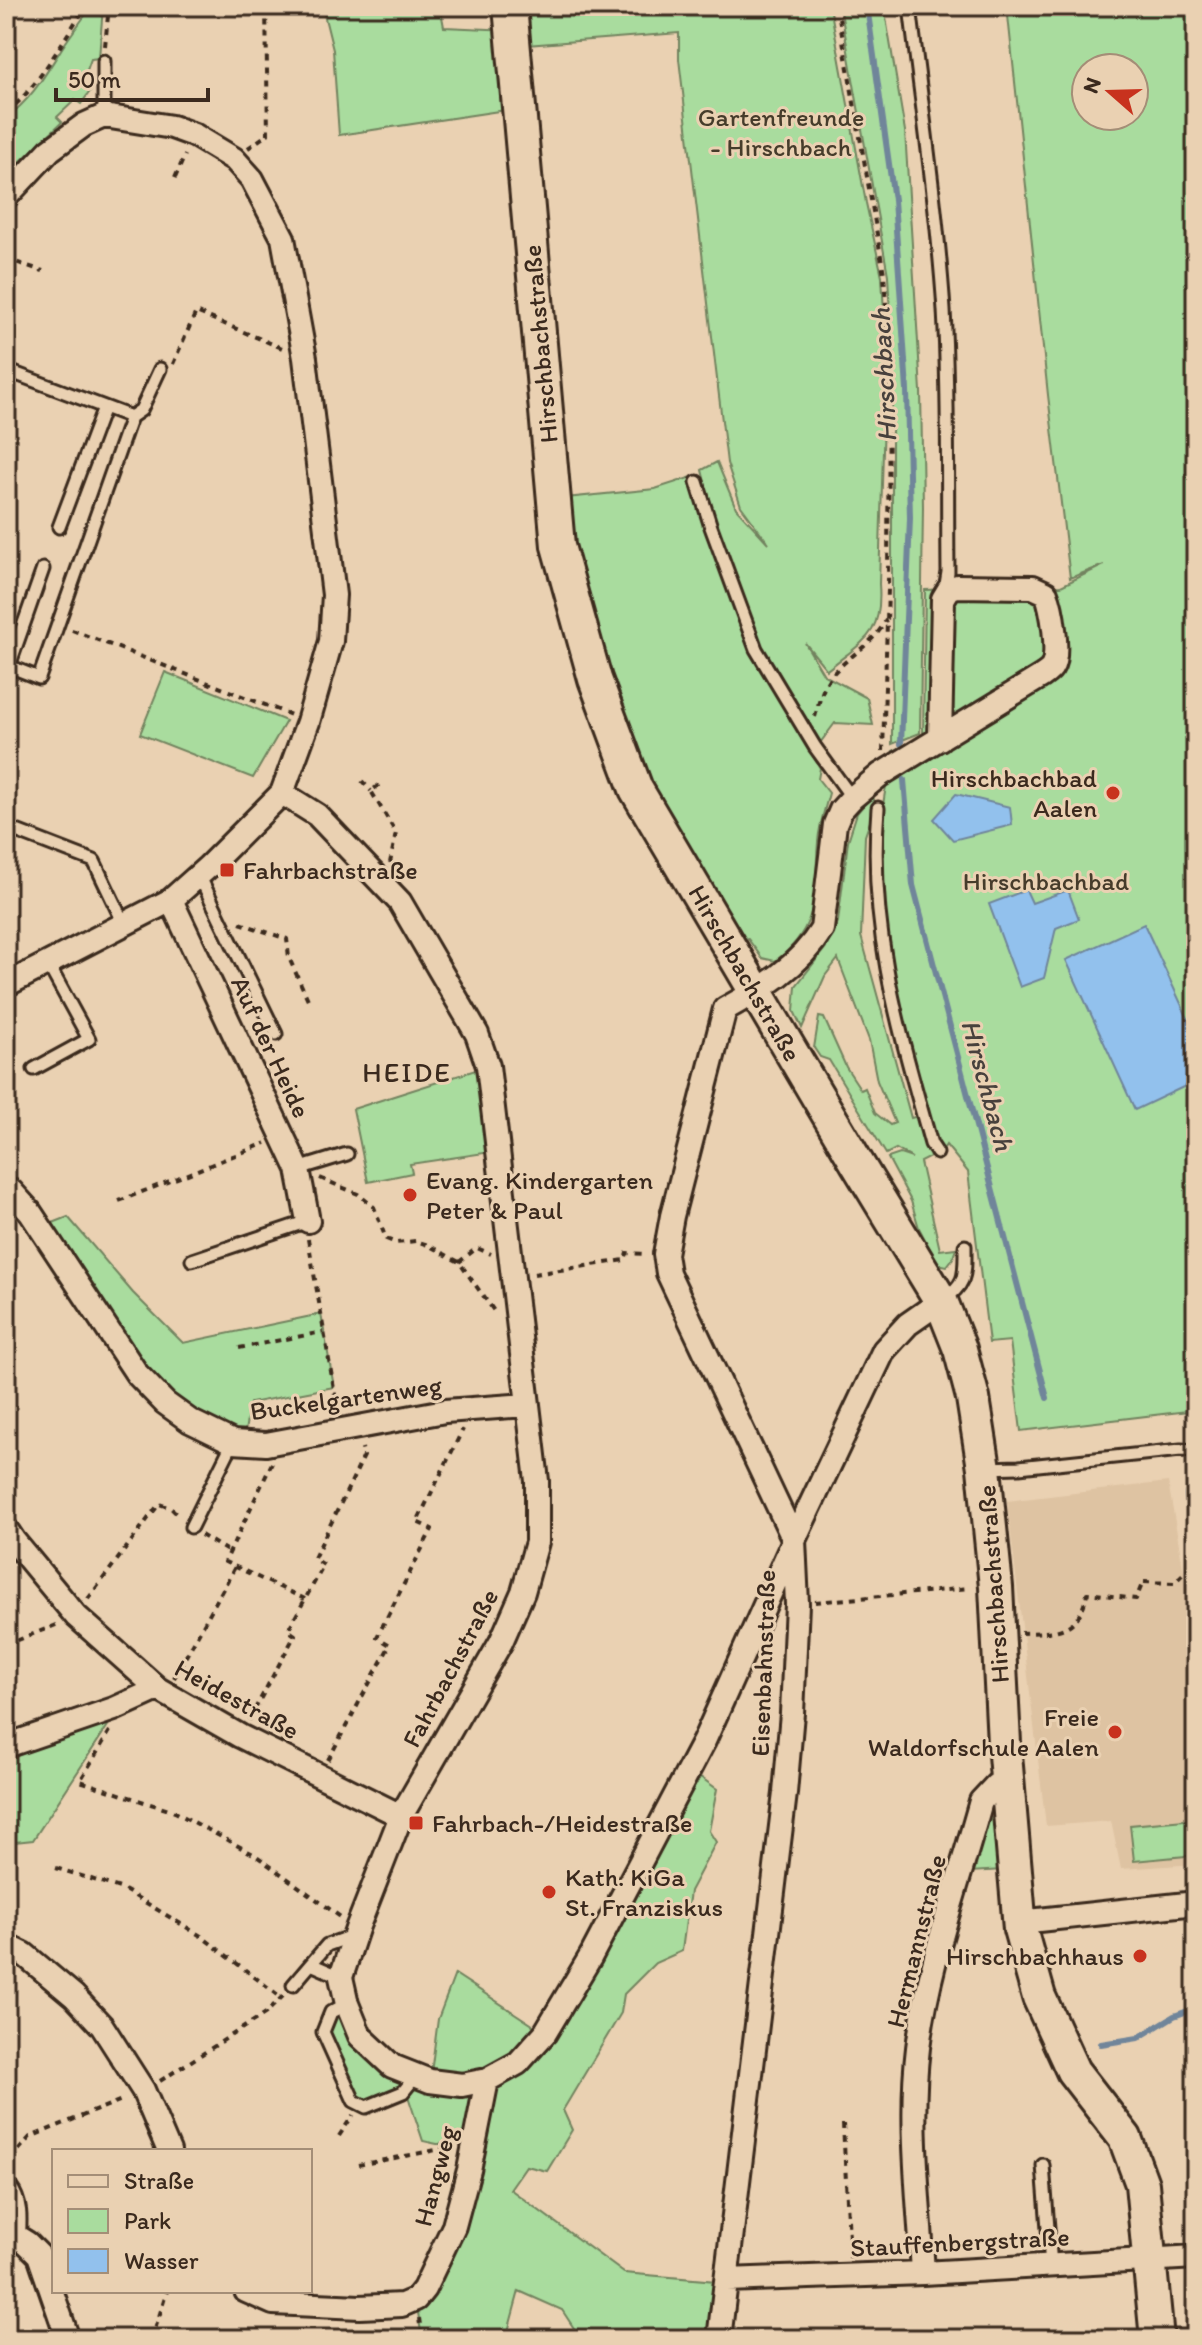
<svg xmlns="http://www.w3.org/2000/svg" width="1202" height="2345" font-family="Itim,sans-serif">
	<rect width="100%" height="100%" fill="#ead1b2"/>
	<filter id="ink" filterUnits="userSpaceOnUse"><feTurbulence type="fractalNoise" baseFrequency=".0125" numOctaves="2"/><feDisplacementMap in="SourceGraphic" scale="16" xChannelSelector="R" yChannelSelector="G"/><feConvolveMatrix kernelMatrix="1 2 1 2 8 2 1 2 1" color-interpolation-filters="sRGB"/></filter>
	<g filter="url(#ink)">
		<!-- built -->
		<path fill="#dec3a2" d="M 1168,1482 L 1196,1642 L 1196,1864 L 1121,1869 L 1111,1821 L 1046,1826 L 1007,1501 Z"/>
		<!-- green -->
		<path fill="#a9dc9e" stroke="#72835e" stroke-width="2" fill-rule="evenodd" d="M 92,6 L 103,6 L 99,58 L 91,59 L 82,84 L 91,90 L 81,104 L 75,100 L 57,117 L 62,122 L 6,175 L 6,118 C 32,99 45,75 62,48 C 71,34 82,20 92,6 Z
			M 322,6 L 440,6 L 444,27 L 511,30 L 510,6 L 830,6 L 866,203 L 882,276 L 886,351 L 879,584 C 883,636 864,640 827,670 L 805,643 L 824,675 L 867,698 L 873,725 L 835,723 L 820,743 L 760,645 L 715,523 L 702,470 L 717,462 L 736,508 L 769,544 L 741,506 L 727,463 L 679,59 L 679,33 L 514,46 L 519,108 L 339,135 L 333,50 Z
			M 840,6 L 884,6 L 905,131 L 921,391 L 923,507 L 920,733 L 892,744 L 892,351 L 888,275 Z
			M 1007,6 L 1196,6 L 1196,1410 L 1021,1431 L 1010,1341 L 989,1343 L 968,1172 L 946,1145 L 942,1151 L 920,1162 L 940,1250 L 956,1248 L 953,1258 L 947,1266 L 938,1264 L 919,1228 L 911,1201 L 888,1158 L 900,1154 L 912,1158 L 896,1149 L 886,1154 L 829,1060 L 820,1057 L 814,1048 L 819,1017 L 824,1018 L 846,1067 L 861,1090 L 865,1088 L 875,1113 L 890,1125 L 895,1123 L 877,1081 L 869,1040 L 838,959 L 825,976 L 802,1028 L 794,1011 L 796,986 L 827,946 L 838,922 L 848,841 L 857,813 L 873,794 L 875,807 L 865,836 L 861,936 L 911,1118 L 926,1114 C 915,1072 902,1030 893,988 C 877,920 875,848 887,779 L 899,776 L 893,751 L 923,737 L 925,590 L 1061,586 L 1104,565 L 1070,578 L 1048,395 ZM 1086,68 L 1134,68 L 1134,116 L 1086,116 Z
			M 692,477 L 705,530 L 750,651 L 820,768 L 818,779 L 829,793 C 825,809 819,825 818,842 C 814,892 821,927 775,961 L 762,958 L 748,939 L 743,937 L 672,821 L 641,765 L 585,612 L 566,498 L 655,489 Z
			M 165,672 L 286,721 L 253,778 L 140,734 Z
			M 488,1066 L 498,1151 L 410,1164 L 412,1173 L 368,1182 L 353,1109 Z
			M 68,1217 L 133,1293 L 183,1343 L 321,1314 L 334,1387 L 250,1403 L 243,1442 L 165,1403 L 40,1228 Z
			M 108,1718 L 109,1724 L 33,1840 L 6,1843 L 6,1755 Z
			M 689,1769 L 717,1789 L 709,1831 L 716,1842 L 690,1891 L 682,1951 L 655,1963 L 624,1994 L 621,2013 L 563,2110 L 572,2130 L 547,2171 L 526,2166 L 510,2189 L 624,2273 L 716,2281 L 708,2339 L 581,2339 L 562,2310 L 519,2291 L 506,2339 L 422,2339 L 416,2299 L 473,2143 L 437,2144 L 423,2141 L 407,2093 L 417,2080 L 430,2081 L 438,2019 L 455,1974 L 545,2033 Z
			M 994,1816 L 1001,1823 L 1003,1870 L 970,1872 L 984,1827 Z
			M 1195,1819 L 1196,1855 L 1134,1861 L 1130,1825 Z
			M 345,2008 L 409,2078 L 401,2089 L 366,2104 L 357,2100 L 327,2032 L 333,2014 Z"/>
		<!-- water -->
		<path fill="#92c1ed" stroke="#6f859a" stroke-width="2" d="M 956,794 L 1010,807 L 1012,825 L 953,840 L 934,819 Z
			M 1026,890 L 1032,903 L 1068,890 L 1079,919 L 1056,928 L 1044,978 L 1020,987 L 989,904 Z
			M 1144,924 L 1196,1036 L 1196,1081 L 1135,1110 L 1066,960 Z"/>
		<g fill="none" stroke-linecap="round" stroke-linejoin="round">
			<!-- stream -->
			<path stroke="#6f859a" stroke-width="6" d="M 867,6 L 894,200 L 907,390 L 910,518 L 901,744
				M 904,780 L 913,885 L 1047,1398
				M 1187,1494 L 1196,1583
				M 1101,2044 L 1138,2038 L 1174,2016 L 1196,2008"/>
			<defs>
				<path id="lane" d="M 910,6 C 922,107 937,208 944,310 C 949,397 947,485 948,572 L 945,591
					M 104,116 L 104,61
					M 6,370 L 131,417
					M 697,482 L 711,527 L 756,649 L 815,747 L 852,798
					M 59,527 L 104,407
					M 6,665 L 39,678 L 131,417 L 141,410 L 160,369
					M 9,666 L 43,569
					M 878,808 C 868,929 899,1029 931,1144 L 937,1153
					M 6,827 L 94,861 L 124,924
					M 199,875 L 276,1034
					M 34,1069 L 89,1039 L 48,964
					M 298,1169 L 347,1154
					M 192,1260 L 308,1221
					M 942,1301 C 967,1284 965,1275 965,1246
					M 985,1468 L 1019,1467 L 1181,1450 L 1196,1451
					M 191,1527 L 233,1442
					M 311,1964 L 341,1977
					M 293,1985 L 327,1945 L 355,1935
					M 347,2004 L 331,2012 L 323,2032 L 354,2101 L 366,2107 L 403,2092 L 416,2076
					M 1043,2165 L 1051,2266"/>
				<path id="street" d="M 6,197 L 50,150 L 84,125 L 104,116 L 172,127 L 194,135 L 234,159 L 252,179 L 283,238 L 305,358 L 334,595 L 331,641 L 308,722 L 282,793 L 208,867 L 171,900 L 6,985
					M 282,793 L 317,815 L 400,902 L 477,1034 L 488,1066 L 537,1481 L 537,1542 L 523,1592 L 501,1642 L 401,1816 L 358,1926 L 341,1977 L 347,2004 L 360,2036 L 392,2066 L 430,2081 L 462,2085 L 487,2080 L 518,2063 L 545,2033 L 591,1956 L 704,1741 L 794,1540 L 884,1350 L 908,1324 L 941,1301
					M 171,900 L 298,1169 L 308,1221
					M 6,1188 L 11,1191 L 30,1212 L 137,1374 L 165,1403 L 190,1421 L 233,1442 L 266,1444 L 445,1411 L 527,1405
					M 6,1529 L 14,1541 L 76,1616 L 158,1689 L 240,1736 L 401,1816
					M 6,1746 L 114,1709 L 158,1689
					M 1020,1922 L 1196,1903
					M 6,1945 L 24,1954 L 74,1996 L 102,2026 L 143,2090 L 169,2151
					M 6,2190 C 16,2203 15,2219 14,2235 L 6,2243
					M 14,2235 L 27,2243 L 39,2255 L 68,2339
					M 923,2273 C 919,2199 909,2122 918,2048 C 928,1964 959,1882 981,1801 L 996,1785 L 1007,1781
					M 727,2280 L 923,2273 L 1196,2257
					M 246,2291 L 273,2303 L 360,2307 L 402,2305 L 416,2299 L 424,2289 L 454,2226 L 469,2170 L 487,2080
					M 719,2339 L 785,1793 L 792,1713 L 797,1604 L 794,1540 L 668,1273 L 665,1254 L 672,1216 L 725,1009 C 763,988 799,967 822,929 L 835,824 L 841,810 L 852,798 L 880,775 L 1042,676 C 1045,674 1051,670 1052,667 C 1060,655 1052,607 1046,593 L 1033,587 L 957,586 L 949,589 L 943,599 L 940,739"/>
				<path id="secondary" d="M 510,6 L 558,546 L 595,679 L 636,789 L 857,1163 L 941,1301 L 960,1349 L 973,1398 L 984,1468 L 996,1587 L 1004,1743 L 1020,1929 L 1039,1997 L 1073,2071 L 1125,2138 L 1142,2184 L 1157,2339"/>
			</defs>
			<!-- lane casing -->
			<use href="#lane" stroke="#3b2a1e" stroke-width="17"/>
			<!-- street casing -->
			<use href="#street" stroke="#3b2a1e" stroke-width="28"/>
			<!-- secondary casing -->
			<use href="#secondary" stroke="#3b2a1e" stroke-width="38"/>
			<!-- path -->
			<path stroke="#3b2a1e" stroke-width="4" stroke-dasharray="6 6" stroke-linecap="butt" d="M 837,6 L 884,274 L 889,349 L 888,590 L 883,751
				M 240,12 L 266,13
				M 105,46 L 109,6
				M 6,112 C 36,92 65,36 86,6
				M 248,148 L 268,134 L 266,6
				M 175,178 L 185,155
				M 6,259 L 43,271
				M 6,297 L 11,283 L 7,282 L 15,262
				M 173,364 L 196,312 L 282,348
				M 72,630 L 291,715
				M 815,717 C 819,702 822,687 832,675 C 849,655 874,644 886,620
				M 362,781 L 371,791
				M 379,785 L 371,791 L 396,833 L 390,863
				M 240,923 L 287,939 L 289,958 L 310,1004
				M 320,1178 L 358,1194 L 374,1207 L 386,1239 L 396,1243 L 416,1241 L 428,1245 L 459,1262 L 494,1311
				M 119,1201 L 266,1143
				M 308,1239 L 338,1412
				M 459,1262 L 477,1248 L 491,1254
				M 534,1274 L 625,1260 L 627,1253 L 647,1254
				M 239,1348 L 323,1332
				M 272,1463 L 225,1562 L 305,1599
				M 201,1535 L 229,1552
				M 88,1599 L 159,1504 L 171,1508 L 179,1516
				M 815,1602 L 969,1588
				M 1021,1633 C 1056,1632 1079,1634 1087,1593 L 1136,1599 L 1143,1582 L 1174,1583 L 1196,1561
				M 6,1645 L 58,1624
				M 174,1678 L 235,1567
				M 249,1720 L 295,1635 L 288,1630 L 324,1565 L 314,1558 L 364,1456 L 362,1448
				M 110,1731 L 80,1781 L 175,1812 L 255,1855 L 342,1918
				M 328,1760 L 390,1645 L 377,1637 L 432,1529 L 417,1522 L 463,1429
				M 56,1868 L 123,1889 L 201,1936 L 282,1998
				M 160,2081 L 266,2013 L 284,1995
				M 843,2124 L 850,2258
				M 339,2136 L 353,2115
				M 358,2165 L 452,2147
				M 8,2171 L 13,2166 L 17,2152 L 30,2137 L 124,2099
				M 419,2318 L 422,2339
				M 152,2339 L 167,2291"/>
			<!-- lane -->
			<use href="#lane" stroke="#ead1b2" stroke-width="11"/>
			<!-- street -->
			<use href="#street" stroke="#ead1b2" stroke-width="22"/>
			<!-- secondary -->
			<use href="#secondary" stroke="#ead1b2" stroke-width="32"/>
		</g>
	</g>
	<!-- markers -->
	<g fill="#c8321e" stroke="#ead1b2" stroke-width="3">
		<circle cx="1113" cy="793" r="8"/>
		<rect x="219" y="862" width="16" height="16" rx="4"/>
		<circle cx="410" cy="1195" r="8"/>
		<circle cx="1115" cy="1732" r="8"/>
		<rect x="408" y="1815" width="16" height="16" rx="4"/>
		<circle cx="549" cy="1892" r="8"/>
		<circle cx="1140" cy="1956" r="8"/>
	</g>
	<g text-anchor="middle" stroke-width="6" stroke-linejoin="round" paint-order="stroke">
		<!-- park labels -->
		<g font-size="26" fill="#463c2b" stroke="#ead1b2">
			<text x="781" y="126">Gartenfreunde<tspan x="781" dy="30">- Hirschbach</tspan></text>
			<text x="1046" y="890">Hirschbachbad</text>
		</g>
		<!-- street labels -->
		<g font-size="26" fill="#3b2a1e" stroke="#ead1b2">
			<text transform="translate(540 344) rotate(-95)" y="9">Hirschbachstraße</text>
			<text transform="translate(745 973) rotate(60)" y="9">Hirschbachstraße</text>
			<text transform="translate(271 1047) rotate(65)" y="9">Auf der Heide</text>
			<text transform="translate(346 1398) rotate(-8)" y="9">Buckelgartenweg</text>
			<text transform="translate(993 1584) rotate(-94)" y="9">Hirschbachstraße</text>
			<text transform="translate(763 1663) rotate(-88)" y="9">Eisenbahnstraße</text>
			<text transform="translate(450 1668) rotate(-62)" y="9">Fahrbachstraße</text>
			<text transform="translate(237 1699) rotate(29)" y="9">Heidestraße</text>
			<text transform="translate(916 1941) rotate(-76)" y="9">Hermannstraße</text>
			<text transform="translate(435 2176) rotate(-75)" y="9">Hangweg</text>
			<text transform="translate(960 2242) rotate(-3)" y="9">Stauffenbergstraße</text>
		</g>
		<!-- poi labels -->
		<g font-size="26" fill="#3b2a1e" stroke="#ead1b2" text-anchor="start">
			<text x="1097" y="787" text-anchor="end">Hirschbachbad<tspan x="1097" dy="30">Aalen</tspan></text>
			<text x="243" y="879">Fahrbachstraße</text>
			<text x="426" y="1189">Evang. Kindergarten<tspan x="426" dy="30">Peter &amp; Paul</tspan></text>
			<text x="1099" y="1726" text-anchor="end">Freie<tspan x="1099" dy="30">Waldorfschule Aalen</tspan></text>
			<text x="432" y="1832">Fahrbach-/Heidestraße</text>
			<text x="565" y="1886">Kath. KiGa<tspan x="565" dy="30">St. Franziskus</tspan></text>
			<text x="1124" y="1965" text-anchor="end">Hirschbachhaus</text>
		</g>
		<!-- water labels -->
		<g font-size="28" font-style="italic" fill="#48413d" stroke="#ead1b2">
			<text transform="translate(883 375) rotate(-93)" y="10">Hirschbach</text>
			<text transform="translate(988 1085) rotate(75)" y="10">Hirschbach</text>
		</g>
		<!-- neighbourhood labels -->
		<g font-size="28" letter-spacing="2" fill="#3b2a1e" stroke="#ead1b2">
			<text x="407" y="1082">HEIDE</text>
		</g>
	</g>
	<!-- margin -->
	<rect width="1202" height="2345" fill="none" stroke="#ead1b2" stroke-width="32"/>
	<rect x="16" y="16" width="1170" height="2313" fill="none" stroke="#3b2a1e" stroke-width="3" filter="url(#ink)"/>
	<!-- legend -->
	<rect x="52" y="2149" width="260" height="144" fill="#ead1b2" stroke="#a48e77" stroke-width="2"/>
	<rect x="68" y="2175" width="40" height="12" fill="#ead1b2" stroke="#a48e77" stroke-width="2"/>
	<text x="124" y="2189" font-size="24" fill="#3b2a1e">Straße</text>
	<rect x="68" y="2209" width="40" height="24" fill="#a9dc9e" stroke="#a48e77" stroke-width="2"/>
	<text x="124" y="2229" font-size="24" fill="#3b2a1e">Park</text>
	<rect x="68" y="2249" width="40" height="24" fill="#92c1ed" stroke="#a48e77" stroke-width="2"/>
	<text x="124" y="2269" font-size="24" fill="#3b2a1e">Wasser</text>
	<!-- north arrow -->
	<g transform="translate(1110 92) rotate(290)"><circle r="38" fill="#ead1b2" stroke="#a48e77" stroke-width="2"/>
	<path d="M0-6L14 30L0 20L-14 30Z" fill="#c8321e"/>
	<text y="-12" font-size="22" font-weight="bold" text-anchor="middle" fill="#3b2a1e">N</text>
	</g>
	<!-- scale -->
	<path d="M56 88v12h152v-12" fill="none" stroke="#3b2a1e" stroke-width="4"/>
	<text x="68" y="88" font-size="24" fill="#3b2a1e" stroke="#ead1b2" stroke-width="6" paint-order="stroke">50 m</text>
</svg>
